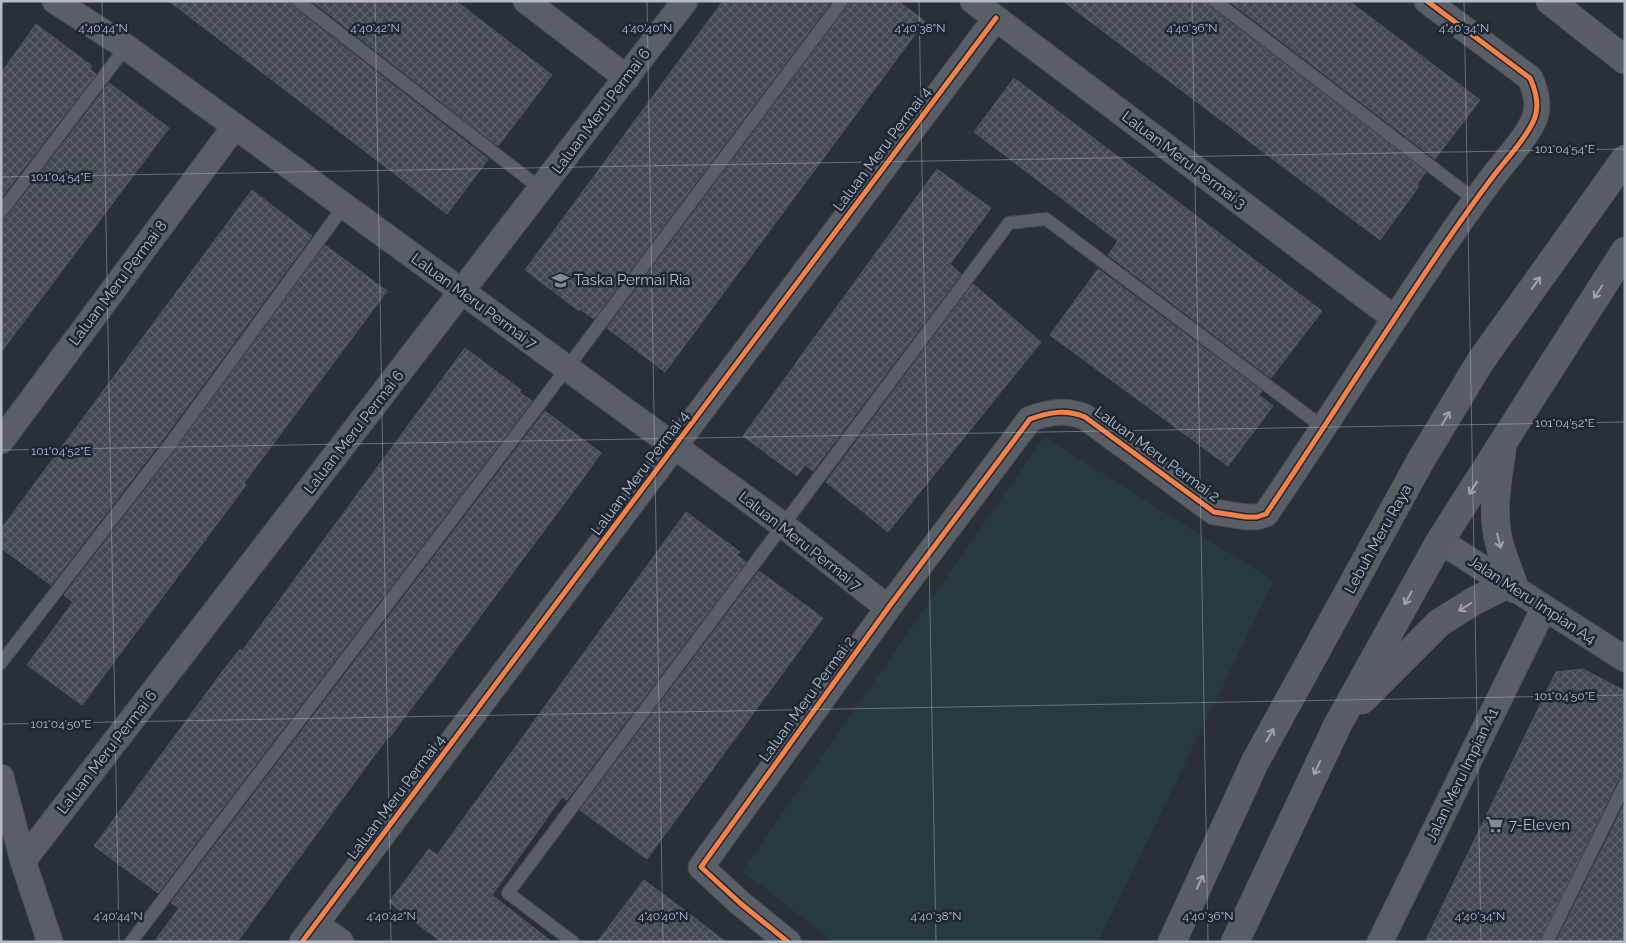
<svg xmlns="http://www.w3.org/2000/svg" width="1626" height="943" font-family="Raleway,sans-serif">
	<defs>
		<pattern id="building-cross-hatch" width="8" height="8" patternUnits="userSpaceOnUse" patternTransform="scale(1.25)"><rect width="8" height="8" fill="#444950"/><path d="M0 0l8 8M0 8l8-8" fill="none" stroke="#5d6168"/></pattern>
	</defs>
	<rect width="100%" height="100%" fill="#2a3038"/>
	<!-- park -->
	<path fill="#273a3e" d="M 1044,437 L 1274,581 L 1098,942 L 834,942 L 742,871 Z"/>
	<!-- building -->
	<path fill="url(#building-cross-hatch)" stroke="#52575f" d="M 169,1 L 290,1 L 293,7 L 488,159 L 487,161 L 447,214 Z
		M 312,1 L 456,1 L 552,75 L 498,146 Z
		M 723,1 L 832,1 L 594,319 L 580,309 L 579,311 L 525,270 Z
		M 850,1 L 898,1 L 925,21 L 665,372 L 607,328 L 848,6 Z
		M 1063,1 L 1207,1 L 1210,7 L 1426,172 L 1417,184 L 1419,186 L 1380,240 Z
		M 1229,1 L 1349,1 L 1480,100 L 1435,159 Z
		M 36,24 L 92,66 L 90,69 L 96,74 L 1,198 L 1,73 Z
		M 1014,78 L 1322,311 L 1271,378 L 1108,255 L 1118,241 L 974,132 Z
		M 109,83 L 169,128 L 1,352 L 1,220 L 7,217 Z
		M 937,169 L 991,208 L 950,264 L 961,274 L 813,471 L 805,465 L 797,476 L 743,436 Z
		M 252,190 L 312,236 L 164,438 L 51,585 L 1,548 L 1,529 Z
		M 325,245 L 387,291 L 244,483 L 246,485 L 82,705 L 27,665 L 73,602 L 64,595 L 177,448 Z
		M 1098,269 L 1262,391 L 1259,395 L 1273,406 L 1228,466 L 1050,335 Z
		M 973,284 L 1041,342 L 888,532 L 826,482 Z
		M 465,348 L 521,390 L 519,392 L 532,401 L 158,893 L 94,846 L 222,672 L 240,649 L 242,651 Z
		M 545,411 L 601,453 L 584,477 L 432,681 L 389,738 L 388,737 L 237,942 L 154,942 L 179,908 L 171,903 Z
		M 686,512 L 740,552 L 737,555 L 746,562 L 567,800 L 562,797 L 492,895 L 552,942 L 441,942 L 389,902 L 429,849 L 437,855 Z
		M 759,571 L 823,618 L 647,859 L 580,810 Z
		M 1583,669 L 1625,691 L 1625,776 L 1618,780 L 1539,942 L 1425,942 L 1556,672 Z
		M 1625,803 L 1625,942 L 1556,942 Z
		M 644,880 L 683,909 L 726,942 L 597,942 Z"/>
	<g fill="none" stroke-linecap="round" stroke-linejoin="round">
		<defs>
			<path id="lane" d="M 298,1 L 541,189
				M 1215,1 L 1475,200
				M 1,212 L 126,47
				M 1,663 L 171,443 L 344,206
				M 131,942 L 567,368 L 842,1
				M 573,942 L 508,893 L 1009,223 L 1046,219 L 1324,428
				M 1547,942 L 1625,784"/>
			<path id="street" d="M 55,1 L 126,47 L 784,526 L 888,608
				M 526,1 L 627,78
				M 973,1 L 1394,318
				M 1,441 L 235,126
				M 1440,541 L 1625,659
				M 1,777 L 23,861 L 50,942
				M 23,861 L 685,1
				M 316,924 L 341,942
				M 302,942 L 996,18
				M 788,942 L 740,903 L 701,867 L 888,608 L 1030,419 C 1050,412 1066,409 1085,417 L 1214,512 L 1246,517 L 1257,517 L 1266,514 C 1327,424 1385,331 1446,242 C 1462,219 1478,196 1495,174 C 1508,157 1524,141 1533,122 C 1540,108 1536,91 1530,78 L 1427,1
				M 1380,942 L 1544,608"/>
			<path id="secondary" d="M 1550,1 L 1625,60
				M 1502,449 C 1498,479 1491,512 1499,542 C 1503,558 1510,573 1515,589
				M 1362,700 L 1439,623 L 1474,601 L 1508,584
				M 1172,942 L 1255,762 L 1421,460 L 1480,362 L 1625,159
				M 1235,942 L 1338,724 L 1440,541 L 1625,251"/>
		</defs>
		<!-- lane casing -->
		<use href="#lane" stroke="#484c53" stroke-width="14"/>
		<!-- street casing -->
		<use href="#street" stroke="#484c53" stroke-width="27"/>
		<!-- secondary casing -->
		<use href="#secondary" stroke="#484c53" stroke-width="29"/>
		<!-- lane -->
		<use href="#lane" stroke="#5a5e66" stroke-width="12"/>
		<!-- street -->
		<use href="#street" stroke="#5a5e66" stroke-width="25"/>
		<!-- secondary -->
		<use href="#secondary" stroke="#595d64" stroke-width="28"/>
		<defs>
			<path id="cycleway" d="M 302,942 L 996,18
				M 788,942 L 740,903 L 701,867 L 888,608 L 1030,419 C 1050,412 1066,409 1085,417 L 1214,512 L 1246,517 L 1257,517 L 1266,514 C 1327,424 1385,331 1446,242 C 1462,219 1478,196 1495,174 C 1508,157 1524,141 1533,122 C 1540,108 1536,91 1530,78 L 1427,1"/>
		</defs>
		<!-- cycleway casing -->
		<use href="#cycleway" stroke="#1d2633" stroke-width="8"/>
		<!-- cycleway -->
		<use href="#cycleway" stroke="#f48246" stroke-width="5"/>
	</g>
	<!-- one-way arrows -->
	<defs><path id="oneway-shaft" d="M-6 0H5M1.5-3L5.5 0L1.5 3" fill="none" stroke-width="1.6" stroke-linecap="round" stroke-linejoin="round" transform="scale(1.25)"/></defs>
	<g stroke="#9da4b0">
		<use href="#oneway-shaft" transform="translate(1536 283) rotate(-54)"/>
		<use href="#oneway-shaft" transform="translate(1598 292) rotate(123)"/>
		<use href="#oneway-shaft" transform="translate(1446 418) rotate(-59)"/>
		<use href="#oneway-shaft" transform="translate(1473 488) rotate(122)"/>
		<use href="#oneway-shaft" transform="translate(1499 541) rotate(76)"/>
		<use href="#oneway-shaft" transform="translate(1408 598) rotate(119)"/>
		<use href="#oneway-shaft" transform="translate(1465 607) rotate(148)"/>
		<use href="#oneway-shaft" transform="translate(1270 735) rotate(-61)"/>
		<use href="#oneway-shaft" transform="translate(1317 768) rotate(115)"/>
		<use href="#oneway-shaft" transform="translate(1200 882) rotate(-65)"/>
	</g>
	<!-- ticks -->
	<path fill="none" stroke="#b4bcc9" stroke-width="1" stroke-opacity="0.45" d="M 102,1 L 119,942M 375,1 L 391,942M 647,1 L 663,942M 919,1 L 936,942M 1192,1 L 1208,942M 1464,1 L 1481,942M 1,177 L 1625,149M 1,450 L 1625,422M 1,724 L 1625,695"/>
	<!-- icons -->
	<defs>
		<symbol id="school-bare" viewBox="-9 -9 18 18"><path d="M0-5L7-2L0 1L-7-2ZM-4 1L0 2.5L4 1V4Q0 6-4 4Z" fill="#848b96" stroke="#1d2633" stroke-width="2.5" paint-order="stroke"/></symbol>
		<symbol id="supermarket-bare" viewBox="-9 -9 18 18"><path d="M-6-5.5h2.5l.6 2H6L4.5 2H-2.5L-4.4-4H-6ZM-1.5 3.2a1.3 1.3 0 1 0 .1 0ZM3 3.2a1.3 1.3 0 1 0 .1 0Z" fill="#848b96" stroke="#1d2633" stroke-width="2.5" paint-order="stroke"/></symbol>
	</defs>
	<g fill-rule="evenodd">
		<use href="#school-bare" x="548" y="268" width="25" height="25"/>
		<use href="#supermarket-bare" x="1482" y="812" width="25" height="25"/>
	</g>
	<g text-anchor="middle" stroke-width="5" stroke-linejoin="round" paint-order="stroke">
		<!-- street labels -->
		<g font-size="15" fill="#b4bcc9" stroke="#1d2633">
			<text transform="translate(601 111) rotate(-53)" y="5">Laluan Meru Permai 6</text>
			<text transform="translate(882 149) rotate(-53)" y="5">Laluan Meru Permai 4</text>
			<text transform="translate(1184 160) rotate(37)" y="5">Laluan Meru Permai 3</text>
			<text transform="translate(118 283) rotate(-53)" y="5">Laluan Meru Permai 8</text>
			<text transform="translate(474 301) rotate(36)" y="5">Laluan Meru Permai 7</text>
			<text transform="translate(354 432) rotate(-52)" y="5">Laluan Meru Permai 6</text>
			<text transform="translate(1157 454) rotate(36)" y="5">Laluan Meru Permai 2</text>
			<text transform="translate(640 473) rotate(-53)" y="5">Laluan Meru Permai 4</text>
			<text transform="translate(1378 539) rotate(-61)" y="5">Lebuh Meru Raya</text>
			<text transform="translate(800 541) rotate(38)" y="5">Laluan Meru Permai 7</text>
			<text transform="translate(1532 600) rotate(33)" y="5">Jalan Meru Impian A4</text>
			<text transform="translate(807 699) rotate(-54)" y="5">Laluan Meru Permai 2</text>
			<text transform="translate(107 752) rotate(-52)" y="5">Laluan Meru Permai 6</text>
			<text transform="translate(1462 775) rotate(-64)" y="5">Jalan Meru Impian A1</text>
			<text transform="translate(396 797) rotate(-53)" y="5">Laluan Meru Permai 4</text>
		</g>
		<!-- poi labels -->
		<g font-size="15" fill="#b4bcc9" stroke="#1d2633" text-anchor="start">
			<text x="574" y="285">Taska Permai Ria</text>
			<text x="1509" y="830">7-Eleven</text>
		</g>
	</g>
	<g font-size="12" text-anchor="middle" fill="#b4bcc9" stroke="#1d2633" stroke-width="5" stroke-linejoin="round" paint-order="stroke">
		<text x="103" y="32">4°40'44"N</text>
		<text x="375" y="32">4°40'42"N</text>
		<text x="647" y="32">4°40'40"N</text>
		<text x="920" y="32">4°40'38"N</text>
		<text x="1192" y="32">4°40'36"N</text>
		<text x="1464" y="32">4°40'34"N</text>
		<text x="1565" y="153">101°04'54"E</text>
		<text x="61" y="181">101°04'54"E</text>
		<text x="1565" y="427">101°04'52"E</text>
		<text x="61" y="455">101°04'52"E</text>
		<text x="1565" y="700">101°04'50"E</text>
		<text x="61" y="728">101°04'50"E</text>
		<text x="118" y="920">4°40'44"N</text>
		<text x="391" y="920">4°40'42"N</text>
		<text x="663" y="920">4°40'40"N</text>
		<text x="936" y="920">4°40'38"N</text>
		<text x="1208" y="920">4°40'36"N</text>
		<text x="1480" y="920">4°40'34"N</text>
	</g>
	<!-- border -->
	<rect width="1626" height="943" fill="none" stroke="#b4bcc9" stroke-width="5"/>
</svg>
